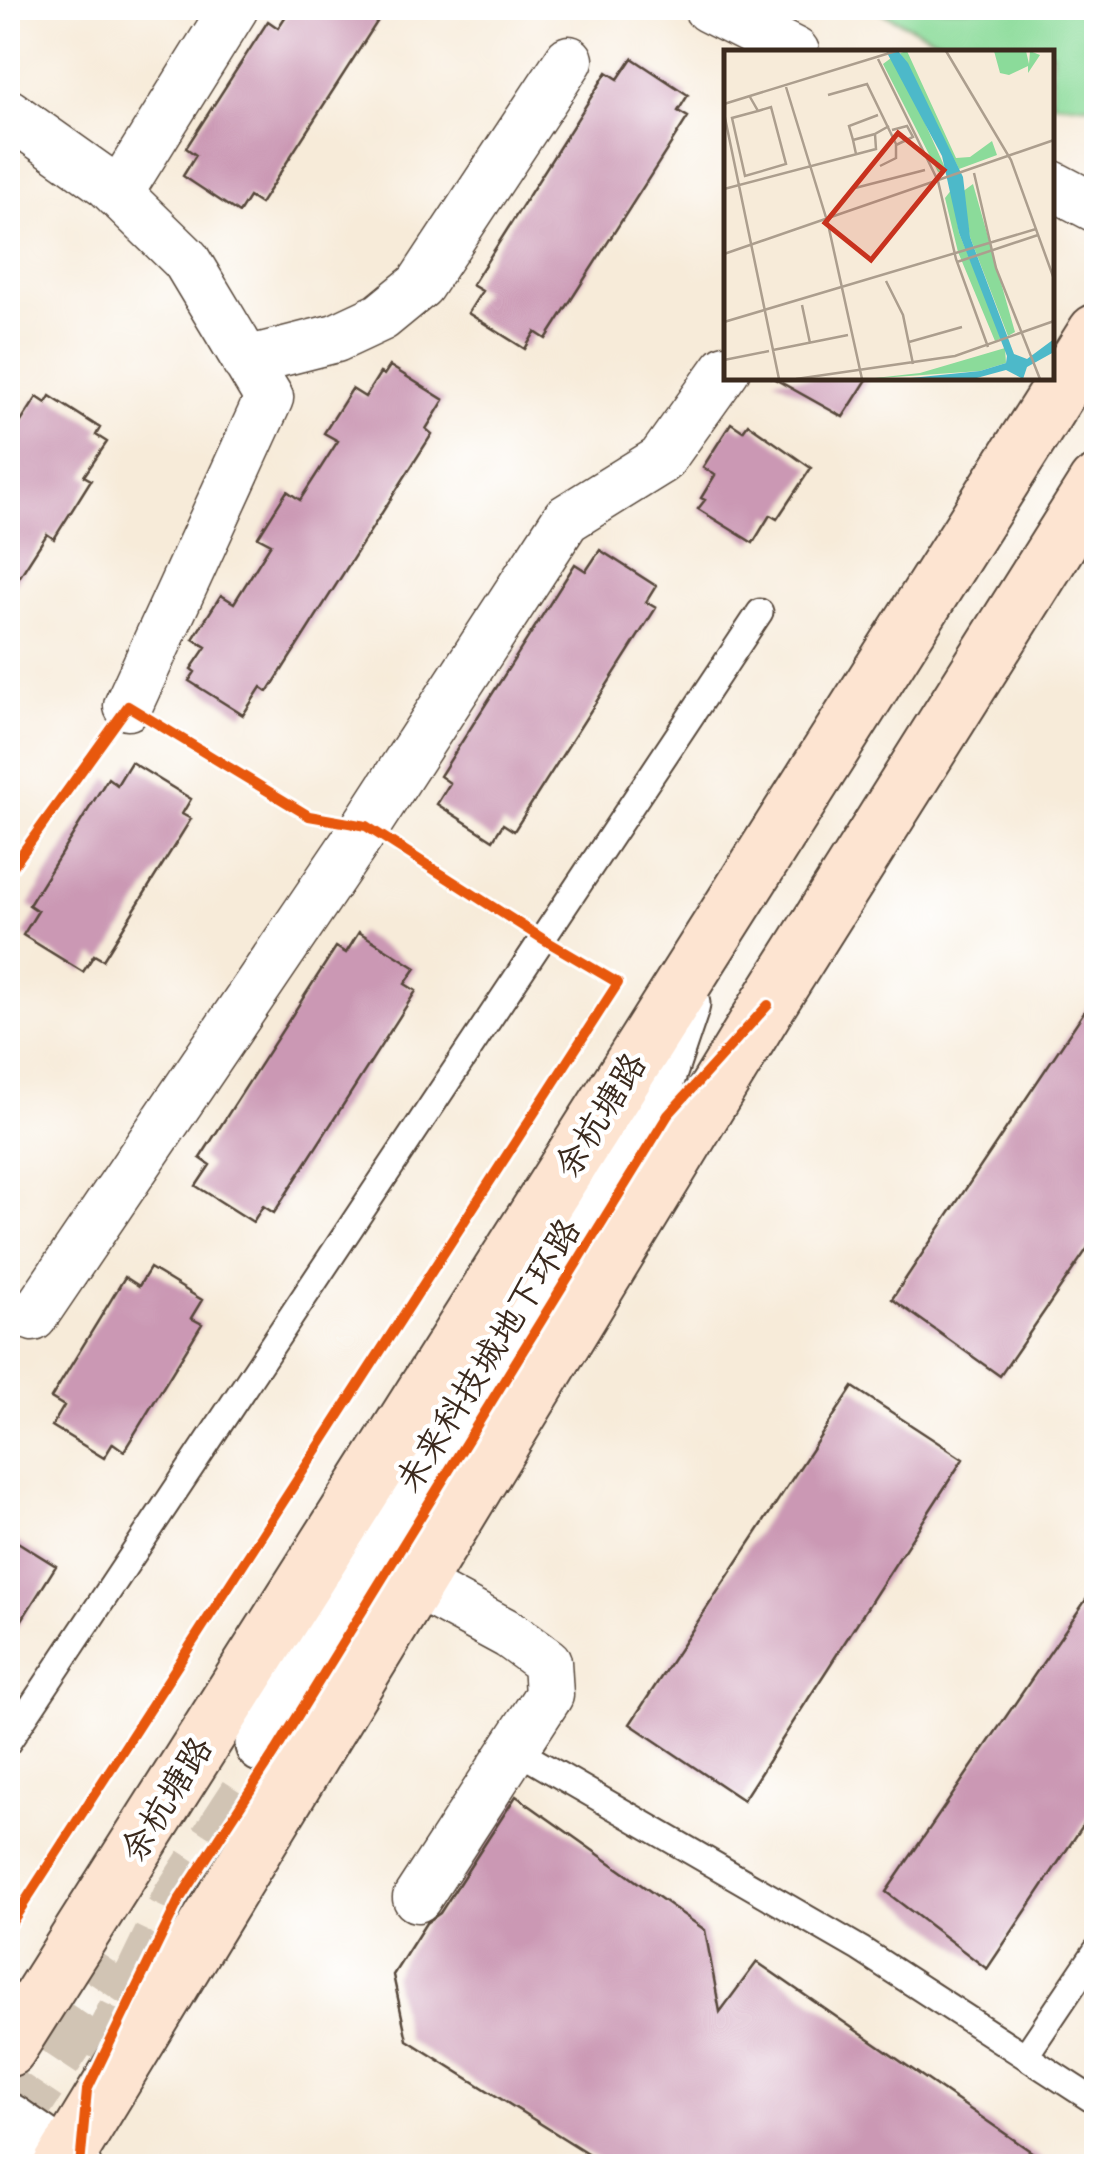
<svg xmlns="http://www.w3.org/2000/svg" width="1104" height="2174" font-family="Itim,'LXGW WenKai TC',sans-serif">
	<rect width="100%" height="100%" fill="#fff"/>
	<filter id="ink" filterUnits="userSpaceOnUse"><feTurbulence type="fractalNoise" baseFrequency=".01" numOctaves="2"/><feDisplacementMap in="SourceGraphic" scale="20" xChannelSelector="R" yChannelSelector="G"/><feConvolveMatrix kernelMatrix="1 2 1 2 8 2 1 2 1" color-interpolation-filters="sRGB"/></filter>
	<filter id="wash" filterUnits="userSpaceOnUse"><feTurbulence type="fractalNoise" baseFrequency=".0048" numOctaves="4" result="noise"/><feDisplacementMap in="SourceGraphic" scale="40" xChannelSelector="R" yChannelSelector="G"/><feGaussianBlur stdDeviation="2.25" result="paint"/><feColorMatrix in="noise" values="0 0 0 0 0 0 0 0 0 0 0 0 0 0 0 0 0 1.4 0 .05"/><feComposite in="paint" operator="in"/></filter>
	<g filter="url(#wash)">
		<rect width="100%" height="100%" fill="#f7ebd9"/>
		<!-- green -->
		<path fill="#8bdb9a" stroke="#63825c" stroke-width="2.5" d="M 872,8 L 1096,8 L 1096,106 L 1052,103 L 1052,52 L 963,52 Z"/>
		<g id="blocks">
			<!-- building -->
			<path fill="#cb98b4" d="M 291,8 L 386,8 L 260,204 L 249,197 L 239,213 L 183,176 L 196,155 L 186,148 L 268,21 L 278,28 Z
				M 632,58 L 688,95 L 678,111 L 688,117 L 546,339 L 535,332 L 525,349 L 468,313 L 482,291 L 472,285 L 607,72 L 618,79 Z
				M 390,366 L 444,400 L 426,429 L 432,434 L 268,692 L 261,687 L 243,715 L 189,681 L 195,672 L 191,669 L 206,647 L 193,639 L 221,595 L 234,603 L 271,544 L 258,537 L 287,491 L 300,500 L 338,441 L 324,433 L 352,389 L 365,397 L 380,373 L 384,375 Z
				M 773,378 L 868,378 L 843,417 Z
				M 50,396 L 100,428 L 96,435 L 107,442 L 84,476 L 91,480 L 54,539 L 47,534 L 8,595 L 8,442 L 37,397 L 46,403 Z
				M 731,423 L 743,431 L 748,424 L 811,468 L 777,519 L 770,515 L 753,543 L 698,509 L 705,500 L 701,498 L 715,475 L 703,467 Z
				M 600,550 L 656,586 L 646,602 L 656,608 L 514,831 L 503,824 L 493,840 L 437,804 L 450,783 L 440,776 L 575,564 L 586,571 Z
				M 131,762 L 191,799 L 182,814 L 191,819 L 103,960 L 94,955 L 83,972 L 23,935 L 38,911 L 29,905 L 108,778 L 117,785 Z
				M 359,932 L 416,968 L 405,984 L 416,991 L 274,1213 L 263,1206 L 253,1222 L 196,1186 L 210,1165 L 200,1158 L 336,947 L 346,953 Z
				M 1096,994 L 1096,1236 L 1000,1376 L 892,1299 Z
				M 150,1268 L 202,1300 L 191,1318 L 202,1324 L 124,1451 L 113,1443 L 104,1458 L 52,1426 L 64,1406 L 51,1398 L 125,1277 L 139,1286 Z
				M 853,1387 L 963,1459 L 743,1800 L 630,1724 Z
				M 8,1536 L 56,1566 L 8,1642 Z
				M 1096,1585 L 1096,1806 L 987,1969 L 886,1892 Z
				M 516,1796 L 705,1930 L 720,2012 L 757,1962 L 1052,2166 L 608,2166 L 407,2040 L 393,1975 L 426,1923 L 440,1913 Z"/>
		</g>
	</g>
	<g filter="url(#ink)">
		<use href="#blocks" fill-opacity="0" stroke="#57473a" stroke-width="2.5"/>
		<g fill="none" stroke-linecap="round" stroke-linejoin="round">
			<!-- tertiary-tunnel -->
			<path stroke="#d1c4b4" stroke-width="55" stroke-dasharray="55 28" stroke-linecap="butt" d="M 101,2062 L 179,1900 L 276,1751
				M 8,2128 L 117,1964"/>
			<defs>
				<path id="service" d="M 8,1742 L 760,612
					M 514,1749 L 860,1949 L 1096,2102
					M 1026,2055 L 1096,1951"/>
				<path id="minor" d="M 708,8 L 795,52
					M 8,113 L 108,184 L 186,260 L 269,398 L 128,706
					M 1052,185 L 1096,208
					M 118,194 L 234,8
					M 246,361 L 336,338 L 381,317 L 420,285 L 569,60
					M 33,1317 L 366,826 L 566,519 L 661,460 L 726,369
					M 416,1584 L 510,1635 L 547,1662 L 549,1695 L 417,1898"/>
				<path id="tertiary" d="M 263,1745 L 644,1116 L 682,1004
					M 8,2121 L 73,2166"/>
				<path id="secondary" d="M 8,2049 L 1096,332
					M 61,2166 L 768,1005 L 1096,484"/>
			</defs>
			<!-- service casing -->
			<use href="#service" stroke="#57473a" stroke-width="29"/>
			<!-- minor casing -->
			<use href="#minor" stroke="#57473a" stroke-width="51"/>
			<!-- tertiary casing -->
			<use href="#tertiary" stroke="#57473a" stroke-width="59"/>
			<!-- secondary casing -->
			<use href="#secondary" stroke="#57473a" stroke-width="59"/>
			<!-- service -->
			<use href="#service" stroke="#fff" stroke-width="25"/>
			<!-- minor -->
			<use href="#minor" stroke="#fff" stroke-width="48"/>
			<!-- tertiary -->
			<use href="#tertiary" stroke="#fff" stroke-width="55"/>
			<!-- secondary -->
			<use href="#secondary" stroke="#fde4d1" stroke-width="55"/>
			<defs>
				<path id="cycleway" d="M 8,873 L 128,706 L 309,816 L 366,826 L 543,939 L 618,983 L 8,1928
					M 80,2166 L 87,2090 L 179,1900 L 276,1751 L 668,1115 L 768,1005"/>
			</defs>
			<!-- cycleway casing -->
			<use href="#cycleway" stroke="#fff" stroke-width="16"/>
			<!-- cycleway -->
			<use href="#cycleway" stroke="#e8590c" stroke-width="10"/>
		</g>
	</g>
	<g text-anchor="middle" stroke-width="9" stroke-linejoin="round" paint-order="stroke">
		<!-- street labels -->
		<g font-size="35" fill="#3b2a1e" stroke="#fff">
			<text transform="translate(600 1115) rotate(-58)" y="12">余杭塘路</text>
			<text transform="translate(488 1355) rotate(-58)" y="12">未来科技城地下环路</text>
			<text transform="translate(166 1799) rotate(-58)" y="12">余杭塘路</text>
		</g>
	</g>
	<!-- overview -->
	<g transform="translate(724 50)">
		<rect width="330" height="330" fill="#f7ebd9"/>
		<path d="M 183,1 L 232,108 L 246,107 L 268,91 L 273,105 L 235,119 L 176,3 ZM 270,1 L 302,1 L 305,14 L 306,1 L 316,5 L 304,23 L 304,16 L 285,25 L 276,23 ZM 167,8 L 186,40 L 223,122 L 214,122 L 159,14 ZM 249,134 L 291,282 L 284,286 L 246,187 L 238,142 ZM 228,139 L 235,183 L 278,288 L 271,291 L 234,202 L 221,148 ZM 281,298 L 282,313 L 256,321 L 142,329 L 196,323 Z" fill="#8bdb9a"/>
		<path d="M 162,1 L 174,1 L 184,13 L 239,127 L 246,187 L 290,304 L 303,309 L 330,289 L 330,302 L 303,317 L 299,329 L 282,320 L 249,329 L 177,329 L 256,321 L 282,313 L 283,306 L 235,183 L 218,106 Z" fill="#4db9c9"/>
		<path fill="none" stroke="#ac9e8e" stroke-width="2.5" d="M 222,1 L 287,110 L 330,229M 154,9 L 214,131 L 232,209 L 264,297M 62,37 L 104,174 L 138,329M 104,45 L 143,34 L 172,94 L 172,108 L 156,116M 26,47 L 34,61 L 8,68 L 21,126 L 62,114 L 47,57 L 34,61M 0,54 L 172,1M 0,63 L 55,329M 168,80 L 183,76 L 189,87 L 172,95M 129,90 L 125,76 L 154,65M 132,104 L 129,90 L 151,84M 250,123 L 272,218 L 316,329M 131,138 L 201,120M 0,139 L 152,99 L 151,84 L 165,76M 0,204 L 330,90M 233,212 L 314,185M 162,231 L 179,265 L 189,314M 78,255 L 86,293M 0,272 L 312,179M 185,292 L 238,277M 49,300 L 124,285M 0,310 L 45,301M 72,329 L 231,306 L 330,271"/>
		<path fill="#c8321e" fill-opacity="0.15" stroke="#c8321e" stroke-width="5" d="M 174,83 L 220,120 L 147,210 L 101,173 Z"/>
		<rect width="330" height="330" fill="none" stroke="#3b2a1e" stroke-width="5"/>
	</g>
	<!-- margin -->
	<rect width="1104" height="2174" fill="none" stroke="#fff" stroke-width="40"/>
</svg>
